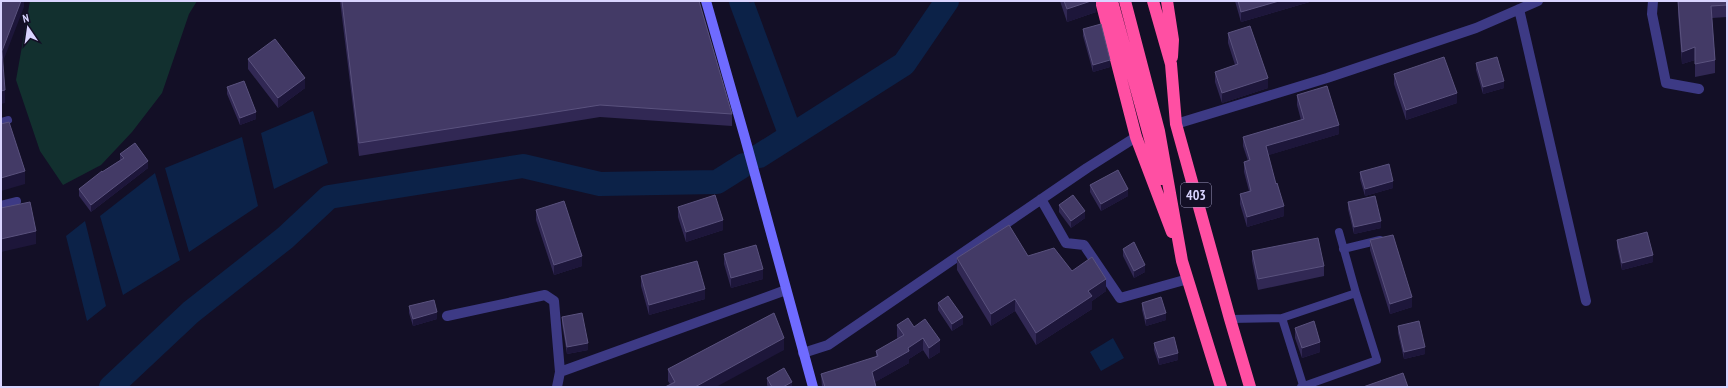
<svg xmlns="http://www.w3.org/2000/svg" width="1728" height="388" font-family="'PT Sans Narrow',sans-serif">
	<rect width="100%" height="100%" fill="#130f26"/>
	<!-- green -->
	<path fill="#12302f" d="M 30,1 L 197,1 L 189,14 L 162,93 L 132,132 L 101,165 L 63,185 L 40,151 L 16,80 Z"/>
	<!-- water -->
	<path fill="#0c2248" d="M 313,111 L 328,163 L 274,189 L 261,133 Z
		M 242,137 L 258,206 L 189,252 L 165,168 Z
		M 155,173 L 180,260 L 123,295 L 100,216 Z
		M 85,221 L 106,306 L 87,321 L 66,236 Z
		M 1113,338 L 1124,358 L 1101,371 L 1090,352 Z"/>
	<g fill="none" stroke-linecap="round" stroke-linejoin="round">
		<!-- river -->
		<path stroke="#0c2248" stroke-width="24" d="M 741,1 L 791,136
			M 759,156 L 904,64 L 947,1
			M 111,387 L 191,312 L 285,238 L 329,197 L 523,166 L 600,184 L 717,182 L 744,165"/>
		<!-- lane -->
		<path stroke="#3d3a85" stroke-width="8" d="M 1,122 L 8,120
			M 1,205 L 17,201
			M 1339,232 L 1356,293
			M 1343,249 L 1380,240
			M 1282,318 L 1303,385
			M 1230,319 L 1282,318 L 1356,293 L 1377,360 L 1301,387"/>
		<!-- street -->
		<path stroke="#3d3a85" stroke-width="10" d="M 1653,1 L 1652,14 L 1666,83 L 1699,89
			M 1519,9 L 1586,301
			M 1176,124 L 1327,78 L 1476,28 L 1538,1
			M 1041,199 L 1066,243 L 1084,245 L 1120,298 L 1188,279
			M 447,316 L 545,295 L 554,301 L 560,372
			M 803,353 L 828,345 L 1087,168 L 1136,137
			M 557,387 L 560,372 L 786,290"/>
		<!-- secondary -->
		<path stroke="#6f6bff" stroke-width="10" d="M 706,1 L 745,138 L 813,387"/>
		<!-- highway -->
		<path stroke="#ff4fa3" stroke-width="12" d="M 1101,1 L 1136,137 L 1172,232
			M 1112,1 L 1161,179
			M 1125,1 L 1159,131 L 1182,261 L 1221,387
			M 1153,1 L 1171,64 L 1176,124 L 1230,319 L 1250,387
			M 1167,1 L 1173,40 L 1172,57"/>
	</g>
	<!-- wall -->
	<path fill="#312854" d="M 340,1 L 699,1 L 732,114 L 732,126 L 600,117 L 359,156 Z
		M 1060,1 L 1096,1 L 1096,12 L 1067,22 Z
		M 1235,1 L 1313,1 L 1241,22 Z
		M 1678,1 L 1727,1 L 1727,17 L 1712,18 L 1715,60 L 1715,73 L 1695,77 L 1695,60 L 1682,64 L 1678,14 Z
		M 1083,29 L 1110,67 L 1093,72 L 1083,36 Z
		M 1228,33 L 1268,88 L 1222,103 L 1215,82 L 1215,72 L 1235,65 L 1228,43 Z
		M 248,59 L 305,88 L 278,108 L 248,69 Z
		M 1476,63 L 1504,88 L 1483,94 L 1476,70 Z
		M 1394,74 L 1457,103 L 1406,120 L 1394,84 Z
		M 227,87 L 256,119 L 240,125 L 227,94 Z
		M 1297,95 L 1339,134 L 1268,155 L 1284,216 L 1247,227 L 1240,204 L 1240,194 L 1249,191 L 1244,172 L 1244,162 L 1248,161 L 1243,146 L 1243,137 L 1301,120 L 1297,105 Z
		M 120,154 L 148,168 L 91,212 L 79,196 L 79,189 L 102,172 L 120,160 Z
		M 1360,172 L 1393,188 L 1365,196 L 1360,179 Z
		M 1090,185 L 1128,196 L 1101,211 L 1090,192 Z
		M 1348,202 L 1381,228 L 1354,234 L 1348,209 Z
		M 1059,205 L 1085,218 L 1071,228 L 1059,212 Z
		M 678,207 L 723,230 L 686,242 L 678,217 Z
		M 536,210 L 582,266 L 554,275 L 536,220 Z
		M 1370,240 L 1412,307 L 1390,314 L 1370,250 Z
		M 1617,240 L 1653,262 L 1622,270 L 1617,247 Z
		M 1123,249 L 1145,272 L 1134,278 L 1123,256 Z
		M 1252,251 L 1324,266 L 1324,276 L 1258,290 L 1252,261 Z
		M 724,254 L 763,279 L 731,288 L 724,264 Z
		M 1028,256 L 1072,271 L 1106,291 L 1092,301 L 1092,309 L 1036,345 L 1015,311 L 991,326 L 957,270 L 957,258 Z
		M 641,276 L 705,299 L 649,315 L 641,286 Z
		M 938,303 L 963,324 L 952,331 L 938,310 Z
		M 1142,303 L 1166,320 L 1146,326 L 1142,310 Z
		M 409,306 L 437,319 L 413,326 L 409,313 Z
		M 562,317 L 588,350 L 567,354 L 562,324 Z
		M 897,325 L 914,327 L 940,352 L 929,359 L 923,350 L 909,359 L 909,363 L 875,382 L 876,387 L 822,387 L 821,374 L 876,357 L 876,351 L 898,339 L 897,337 Z
		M 1398,326 L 1425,354 L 1404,359 L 1398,333 Z
		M 1295,328 L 1320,352 L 1302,358 L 1295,338 Z
		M 1154,343 L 1178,360 L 1159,365 L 1154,350 Z
		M 784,350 L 670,384 L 668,381 L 668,369 Z
		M 767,378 L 792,387 L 768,387 L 767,385 Z"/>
	<!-- shaded-wall -->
	<path fill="#1d163a" d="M 21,1 L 24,1 L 24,7 L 2,64 L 2,51 Z
		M 749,1 L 759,1 L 749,3 Z
		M 1091,1 L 1096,1 L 1096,12 L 1067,22 L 1067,9 Z
		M 1279,1 L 1313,1 L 1241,22 L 1241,12 Z
		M 1695,47 L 1695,60 L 1682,64 L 1682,52 Z
		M 1110,60 L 1110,67 L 1093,72 L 1093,65 Z
		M 305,78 L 305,88 L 278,108 L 278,98 Z
		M 1268,78 L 1268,88 L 1222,103 L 1222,93 Z
		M 1504,81 L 1504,88 L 1483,94 L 1483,87 Z
		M 5,90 L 5,103 L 1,104 L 1,91 Z
		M 1457,93 L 1457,103 L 1406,120 L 1406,110 Z
		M 256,112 L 256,119 L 240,125 L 240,118 Z
		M 1339,125 L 1339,134 L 1266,156 L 1266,146 Z
		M 148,161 L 148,168 L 91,212 L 91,205 Z
		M 25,171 L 25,184 L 1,191 L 1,178 Z
		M 1393,181 L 1393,188 L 1365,196 L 1365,189 Z
		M 1128,189 L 1128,196 L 1101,211 L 1101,204 Z
		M 1284,206 L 1284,216 L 1247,227 L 1247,217 Z
		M 1085,211 L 1085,218 L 1071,228 L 1071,221 Z
		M 723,220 L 723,230 L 686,242 L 686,232 Z
		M 1381,221 L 1381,228 L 1354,234 L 1354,227 Z
		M 36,231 L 36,244 L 1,252 L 1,239 Z
		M 1653,255 L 1653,262 L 1622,270 L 1622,263 Z
		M 582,256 L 582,266 L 554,275 L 554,265 Z
		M 1145,265 L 1145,272 L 1134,278 L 1134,271 Z
		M 763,269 L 763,279 L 731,288 L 731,278 Z
		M 1106,279 L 1106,291 L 1092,301 L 1092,309 L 1036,345 L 1036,333 L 1088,291 Z
		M 705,289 L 705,299 L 649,315 L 649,305 Z
		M 1412,297 L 1412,307 L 1390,314 L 1390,304 Z
		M 1015,299 L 1015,311 L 991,326 L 991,314 Z
		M 437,312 L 437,319 L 413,326 L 413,319 Z
		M 1166,313 L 1166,320 L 1146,326 L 1146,319 Z
		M 963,317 L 963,324 L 952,331 L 952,324 Z
		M 784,338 L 784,350 L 716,387 L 695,387 Z
		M 923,338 L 923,350 L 909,359 L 909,363 L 872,384 L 872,372 Z
		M 940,340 L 940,352 L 929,359 L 929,348 Z
		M 1320,342 L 1320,352 L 1302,358 L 1302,348 Z
		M 588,343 L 588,350 L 567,354 L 567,347 Z
		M 1425,347 L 1425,354 L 1404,359 L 1404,352 Z
		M 1178,353 L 1178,360 L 1159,365 L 1159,358 Z
		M 792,382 L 792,387 L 783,387 Z"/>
	<!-- building -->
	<path fill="#433a66" stroke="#5a527e" d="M 1,1 L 21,1 L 2,51 L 5,90 L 1,91 Z
		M 342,1 L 699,1 L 732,114 L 600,105 L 359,143 Z
		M 1064,1 L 1091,1 L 1067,9 Z
		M 1238,1 L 1279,1 L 1241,12 Z
		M 1678,1 L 1727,1 L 1727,5 L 1711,6 L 1715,60 L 1695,64 L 1695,47 L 1682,52 Z
		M 1101,24 L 1110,60 L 1093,65 L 1083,29 Z
		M 1250,26 L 1268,78 L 1222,93 L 1215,72 L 1238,64 L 1228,33 Z
		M 275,39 L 305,78 L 278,98 L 248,59 Z
		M 1444,57 L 1457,93 L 1406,110 L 1394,74 Z
		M 1497,57 L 1504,81 L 1483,87 L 1476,63 Z
		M 244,81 L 256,112 L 240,118 L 227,87 Z
		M 1327,86 L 1339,125 L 1266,146 L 1276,184 L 1277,183 L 1284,206 L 1247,217 L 1240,194 L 1251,191 L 1244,162 L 1250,160 L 1243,137 L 1304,119 L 1297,95 Z
		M 9,122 L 25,171 L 1,178 L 1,124 Z
		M 135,143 L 148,161 L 91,205 L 79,189 L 102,171 L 102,172 L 124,158 L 120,154 Z
		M 1389,164 L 1393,181 L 1365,189 L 1360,172 Z
		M 1118,170 L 1128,189 L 1101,204 L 1090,185 Z
		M 715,195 L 723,220 L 686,232 L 678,207 Z
		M 1073,195 L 1085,211 L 1071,221 L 1059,205 Z
		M 1375,196 L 1381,221 L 1354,227 L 1348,202 Z
		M 564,201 L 582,256 L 554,265 L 536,210 Z
		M 30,202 L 36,231 L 1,239 L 1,208 Z
		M 1009,225 L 1028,256 L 1054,248 L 1072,271 L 1092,257 L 1106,279 L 1088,291 L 1092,296 L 1036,333 L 1015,299 L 991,314 L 957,258 Z
		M 1647,232 L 1653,255 L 1622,263 L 1617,240 Z
		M 1393,235 L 1412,297 L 1390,304 L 1370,240 Z
		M 1318,238 L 1324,266 L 1258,279 L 1252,251 Z
		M 1134,242 L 1145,265 L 1134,271 L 1123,249 Z
		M 756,245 L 763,269 L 731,278 L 724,254 Z
		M 697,261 L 705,289 L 649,305 L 641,276 Z
		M 948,296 L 963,317 L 952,324 L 938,303 Z
		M 1161,297 L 1166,313 L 1146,319 L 1142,303 Z
		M 434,300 L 437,312 L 413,319 L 409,306 Z
		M 582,313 L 588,343 L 567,347 L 562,317 Z
		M 774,313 L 784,338 L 695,387 L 665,387 L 675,382 L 668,369 Z
		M 908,318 L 914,327 L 925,319 L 940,340 L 929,348 L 923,338 L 908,348 L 909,351 L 872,372 L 876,387 L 825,387 L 821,374 L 878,356 L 876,351 L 904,335 L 897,325 Z
		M 1314,321 L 1320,342 L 1302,348 L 1295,328 Z
		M 1419,321 L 1425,347 L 1404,352 L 1398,326 Z
		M 1174,337 L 1178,353 L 1159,358 L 1154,343 Z
		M 784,368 L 792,382 L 783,387 L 772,387 L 767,378 Z
		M 1403,373 L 1408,387 L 1363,387 Z"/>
	<g text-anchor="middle" stroke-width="3.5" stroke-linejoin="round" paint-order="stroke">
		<!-- shield labels -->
		<rect fill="#130f26" stroke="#9e99be" stroke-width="1" x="1181" y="183" width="30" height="24" rx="3"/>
		<g font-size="14" font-weight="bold" fill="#d9d4ff">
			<text x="1196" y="200">403</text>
		</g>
	</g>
	<!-- border -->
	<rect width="1728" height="388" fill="none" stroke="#d9d4ff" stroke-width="4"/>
	<!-- north arrow -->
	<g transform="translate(28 28) rotate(347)" stroke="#130f26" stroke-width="3" paint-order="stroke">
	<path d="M0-3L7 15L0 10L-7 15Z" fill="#d9d4ff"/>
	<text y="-6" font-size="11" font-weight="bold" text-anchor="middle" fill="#d9d4ff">N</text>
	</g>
</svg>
